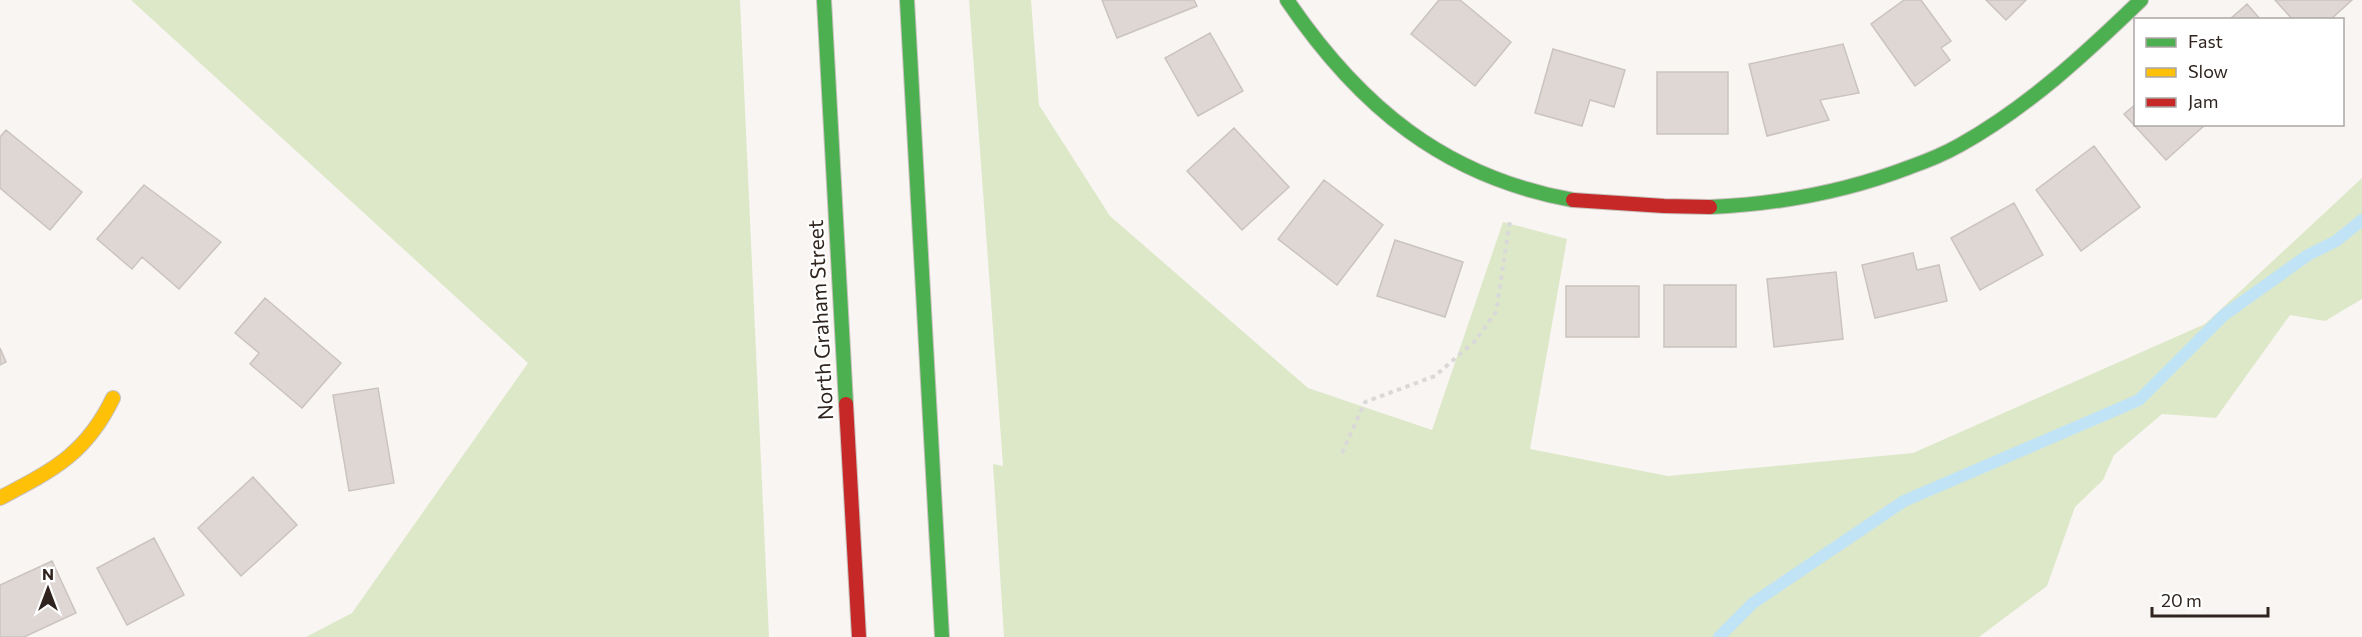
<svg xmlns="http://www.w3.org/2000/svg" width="2362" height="637" font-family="Commissioner,sans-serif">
	<rect width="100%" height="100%" fill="#f9f5f3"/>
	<!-- green -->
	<path fill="#dde8c8" d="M 131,0 L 740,0 L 769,637 L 306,637 L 352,613 L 528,363 Z
		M 969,0 L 1031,0 L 1039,105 L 1110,216 L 1308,388 L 1432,430 L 1503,222 L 1567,239 L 1530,449 L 1668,476 L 1913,453 L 2205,324 L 2362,178 L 2362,299 L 2325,321 L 2290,315 L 2216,418 L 2162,414 L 2114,455 L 2103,480 L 2075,507 L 2047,586 L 1979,637 L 1004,637 L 993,464 L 1003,466 Z"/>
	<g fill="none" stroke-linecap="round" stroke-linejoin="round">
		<!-- stream -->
		<path stroke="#c1e3f6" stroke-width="12" d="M 1719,637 L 1753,603 L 1904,501 L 2139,400 L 2224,315 L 2308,255 L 2336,241 L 2362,220"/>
	</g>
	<!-- building -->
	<path fill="#dfd7d3" stroke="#cac3bf" stroke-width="1.5" d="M 1102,0 L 1194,0 L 1197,6 L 1117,38 Z
		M 1439,0 L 1460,0 L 1511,42 L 1475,86 L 1411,34 Z
		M 1904,0 L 1921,0 L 1951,41 L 1941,48 L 1950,60 L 1915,86 L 1871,24 Z
		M 1986,0 L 2026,0 L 2006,20 Z
		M 2275,0 L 2352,0 L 2330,20 L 2293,20 Z
		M 2247,4 L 2261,20 L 2229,20 Z
		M 1210,33 L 1243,91 L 1198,116 L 1165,58 Z
		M 1843,44 L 1859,93 L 1820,100 L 1829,120 L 1767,136 L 1749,64 Z
		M 1553,49 L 1625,70 L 1614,107 L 1590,100 L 1582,126 L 1535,113 Z
		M 1657,72 L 1728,72 L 1728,134 L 1657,134 Z
		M 2136,104 L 2136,124 L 2206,124 L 2166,160 L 2124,114 Z
		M 1234,128 L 1289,187 L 1242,230 L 1187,171 Z
		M 6,130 L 82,192 L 50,230 L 0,188 L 0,137 Z
		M 2094,146 L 2140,207 L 2081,251 L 2036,190 Z
		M 1324,180 L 1383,225 L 1337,285 L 1278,239 Z
		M 144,185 L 221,242 L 179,289 L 142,257 L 132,269 L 97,239 Z
		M 2014,203 L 2043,255 L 1980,290 L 1951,238 Z
		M 1395,240 L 1463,262 L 1445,317 L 1377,296 Z
		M 1913,253 L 1917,270 L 1939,265 L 1947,301 L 1875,318 L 1862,265 Z
		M 1836,272 L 1843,339 L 1774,347 L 1767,279 Z
		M 1664,285 L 1736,285 L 1736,347 L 1664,347 Z
		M 1566,286 L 1639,286 L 1639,337 L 1566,337 Z
		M 265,298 L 341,363 L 302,408 L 250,364 L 259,353 L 235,333 Z
		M 0,348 L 6,362 L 0,365 Z
		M 378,388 L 394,483 L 349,491 L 333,395 Z
		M 253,477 L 297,525 L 241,576 L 198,528 Z
		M 154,538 L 184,595 L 127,625 L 97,568 Z
		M 52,561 L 76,613 L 24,637 L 0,637 L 0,585 Z"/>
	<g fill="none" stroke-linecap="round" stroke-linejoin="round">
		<defs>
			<path id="fast" d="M 824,0 L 846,404
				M 907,0 L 942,637
				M 1287,0 C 1359,106 1444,177 1573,200
				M 1710,207 C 1780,204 1845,192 1910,167 C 1927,161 1944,154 1960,145 C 2028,107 2085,54 2141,0"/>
			<path id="slow" d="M 0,498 C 53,470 86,454 113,398"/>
			<path id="jam" d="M 1573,200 L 1664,206 L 1710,207
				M 846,404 L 859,637"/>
		</defs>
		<!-- fast casing -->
		<use href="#fast" stroke="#c7c0bc" stroke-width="16"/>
		<!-- slow casing -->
		<use href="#slow" stroke="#c7c0bc" stroke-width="16"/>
		<!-- jam casing -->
		<use href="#jam" stroke="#c7c0bc" stroke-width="16"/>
		<!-- path -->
		<path stroke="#dad9d9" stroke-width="4" stroke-dasharray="4.5 4.5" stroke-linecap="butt" d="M 1342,453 L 1365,402 L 1435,376 L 1475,341 L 1496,312 L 1510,221"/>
		<!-- fast -->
		<use href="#fast" stroke="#4caf50" stroke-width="14"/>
		<!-- slow -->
		<use href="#slow" stroke="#ffc107" stroke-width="14"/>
		<!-- jam -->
		<use href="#jam" stroke="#c62828" stroke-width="14"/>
	</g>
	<g text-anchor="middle" stroke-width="4.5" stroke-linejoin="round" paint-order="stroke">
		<!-- street labels -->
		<g font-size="21" fill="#2f241e" stroke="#fff">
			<text transform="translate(821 320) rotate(-93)" y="7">North Graham Street</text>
		</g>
	</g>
	<!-- legend -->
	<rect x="2134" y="18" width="210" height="108" fill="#ffffff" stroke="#aca7a5" stroke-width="1.5"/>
	<rect x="2146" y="38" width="30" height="9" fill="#4caf50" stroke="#aca7a5" stroke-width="1.5"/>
	<text x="2188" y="48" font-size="18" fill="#2f241e">Fast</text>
	<rect x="2146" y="68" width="30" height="9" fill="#ffc107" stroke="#aca7a5" stroke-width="1.5"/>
	<text x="2188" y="78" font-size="18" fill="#2f241e">Slow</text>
	<rect x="2146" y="98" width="30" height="9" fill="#c62828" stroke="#aca7a5" stroke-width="1.5"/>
	<text x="2188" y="108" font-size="18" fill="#2f241e">Jam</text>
	<!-- north arrow -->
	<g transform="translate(48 589)" stroke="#ffffff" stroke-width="4.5" paint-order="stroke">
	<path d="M0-4.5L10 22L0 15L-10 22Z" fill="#2f241e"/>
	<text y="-9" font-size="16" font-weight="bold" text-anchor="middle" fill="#2f241e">N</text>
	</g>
	<!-- scale -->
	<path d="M2152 607v9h116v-9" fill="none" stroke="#2f241e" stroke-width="3"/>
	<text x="2161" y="607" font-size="18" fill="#2f241e" stroke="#ffffff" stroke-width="4.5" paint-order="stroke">20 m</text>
</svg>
